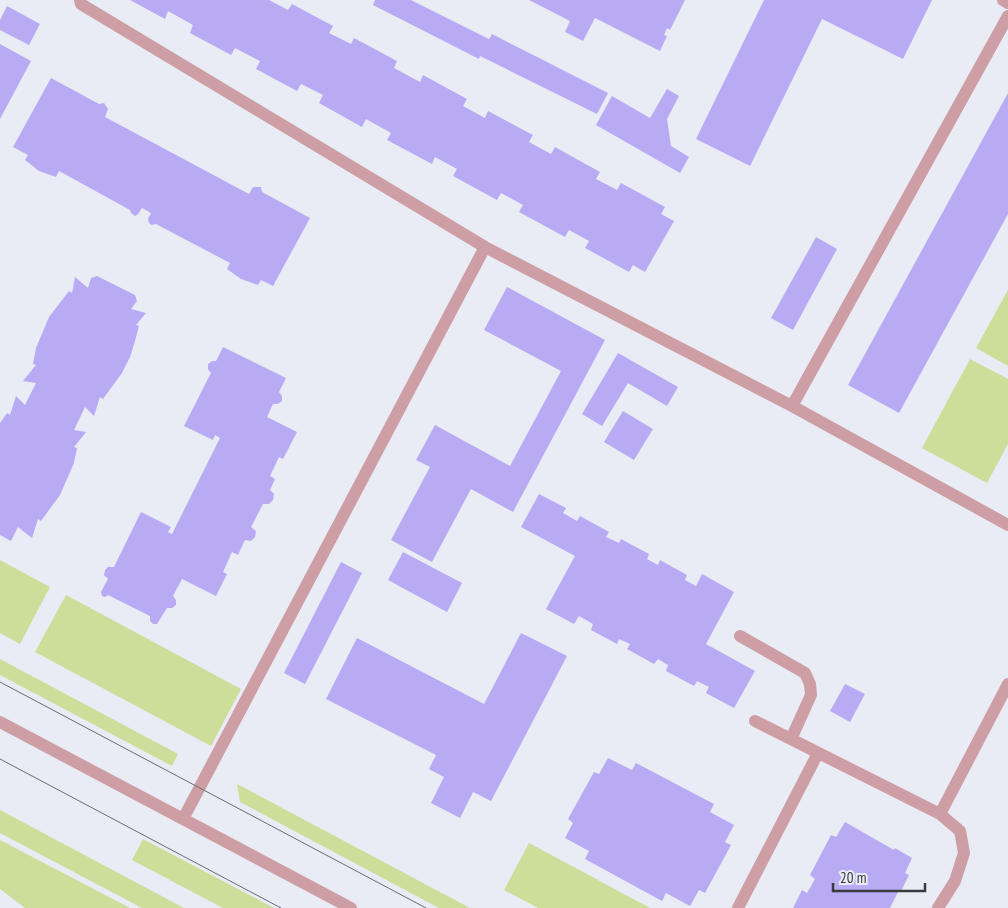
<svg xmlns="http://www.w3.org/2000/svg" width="1008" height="908" font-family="'PT Sans Narrow',sans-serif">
	<rect width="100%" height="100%" fill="#e9ebf5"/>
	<!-- green -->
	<path fill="#ccde9a" d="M 1008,290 L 1008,366 L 976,348 Z
		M 970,359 L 1008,379 L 1008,444 L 987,483 L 922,448 Z
		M 0,560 L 50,587 L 20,644 L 0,633 Z
		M 66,595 L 241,689 L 211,746 L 35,652 Z
		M 0,659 L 178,754 L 172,766 L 0,675 Z
		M 237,784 L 470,908 L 439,908 L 240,802 Z
		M 0,810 L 184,908 L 142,908 L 0,833 Z
		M 143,839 L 274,908 L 223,908 L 132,860 Z
		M 0,840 L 130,908 L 25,908 L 0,889 Z
		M 529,843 L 650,908 L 538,908 L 504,890 Z"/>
	<!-- building -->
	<path fill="#b8abf4" d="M 130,0 L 269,0 L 288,10 L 292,4 L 333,26 L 329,33 L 351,44 L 354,38 L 397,61 L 394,68 L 420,82 L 423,75 L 467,99 L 463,106 L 485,118 L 488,111 L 533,135 L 529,142 L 551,154 L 555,147 L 600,172 L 596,179 L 617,190 L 621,183 L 665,207 L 661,214 L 674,221 L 645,272 L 633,265 L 629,272 L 585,248 L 589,241 L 569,230 L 565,237 L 519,212 L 523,205 L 501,193 L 497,200 L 453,176 L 457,169 L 435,157 L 432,164 L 387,140 L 391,133 L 366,119 L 362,127 L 319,103 L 323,95 L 301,84 L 297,91 L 256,69 L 260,61 L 235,48 L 231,55 L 190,33 L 193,25 L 168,11 L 165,19 Z
		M 375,0 L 411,0 L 489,39 L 492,34 L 608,93 L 597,114 L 480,56 L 479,59 L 373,5 Z
		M 529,0 L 685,0 L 670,30 L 667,28 L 664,35 L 667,36 L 660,51 L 595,18 L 583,41 L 565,32 L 570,21 Z
		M 764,0 L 932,0 L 903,59 L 822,19 L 750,166 L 696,139 Z
		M 7,6 L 40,24 L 29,45 L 0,30 L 0,20 Z
		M 0,44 L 31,61 L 0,119 Z
		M 51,78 L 99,104 L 104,103 L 108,109 L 105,117 L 249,194 L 253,187 L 261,187 L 262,192 L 310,218 L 273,286 L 261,280 L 258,285 L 241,279 L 227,269 L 230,263 L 156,224 L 152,225 L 149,223 L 148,219 L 151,213 L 142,208 L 138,214 L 135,216 L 131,213 L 130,210 L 59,171 L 56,177 L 39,171 L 25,160 L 28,155 L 13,147 Z
		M 667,89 L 679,96 L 667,119 L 671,146 L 689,157 L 680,173 L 596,125 L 612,96 L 650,118 Z
		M 1008,93 L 1008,214 L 899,413 L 848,385 Z
		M 816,237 L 837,249 L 793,330 L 771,318 Z
		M 97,276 L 135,295 L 137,301 L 131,309 L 146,313 L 136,325 L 139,326 L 135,341 L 130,357 L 122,373 L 103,399 L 100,397 L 94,416 L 85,407 L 74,430 L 86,432 L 74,447 L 77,448 L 74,463 L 60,495 L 41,521 L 38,519 L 32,538 L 18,527 L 11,541 L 0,535 L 0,423 L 7,413 L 10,415 L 16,396 L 25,405 L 36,383 L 23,381 L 36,365 L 33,364 L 36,348 L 49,317 L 69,291 L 72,293 L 75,277 L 88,288 L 91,278 Z
		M 507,287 L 605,340 L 513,512 L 471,489 L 432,562 L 391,540 L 430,467 L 416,460 L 435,425 L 510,466 L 561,371 L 484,330 Z
		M 223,347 L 286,378 L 279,392 L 282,396 L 282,401 L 278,404 L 273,404 L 267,417 L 297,432 L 283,459 L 279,457 L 270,476 L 275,479 L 270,490 L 274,494 L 273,500 L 269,504 L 263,504 L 251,527 L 256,531 L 255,537 L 251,541 L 245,540 L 238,555 L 232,552 L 223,572 L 227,574 L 216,596 L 182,579 L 173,596 L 176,600 L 176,605 L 172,608 L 167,608 L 157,624 L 153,624 L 150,621 L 150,616 L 108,595 L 105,597 L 102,596 L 101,592 L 108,579 L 104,575 L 105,570 L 108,567 L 114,567 L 141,512 L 171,527 L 168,532 L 172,534 L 220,438 L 215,435 L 213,440 L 184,426 L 211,373 L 208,369 L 208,364 L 212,361 L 216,361 Z
		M 618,353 L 678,387 L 667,406 L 628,383 L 602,426 L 582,414 Z
		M 623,411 L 653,429 L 634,460 L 604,442 Z
		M 539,494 L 566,508 L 563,513 L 577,521 L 580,516 L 609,532 L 606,537 L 619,543 L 621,539 L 649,554 L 647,559 L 658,565 L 660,560 L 687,575 L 685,580 L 696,586 L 702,574 L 734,592 L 706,644 L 755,671 L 734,708 L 706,693 L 709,687 L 697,681 L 694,686 L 666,671 L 668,665 L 658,659 L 654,664 L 627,649 L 630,644 L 619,639 L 617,644 L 591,630 L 593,624 L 579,616 L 574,624 L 546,609 L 575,556 L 521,527 Z
		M 403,552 L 462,583 L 447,612 L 388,580 Z
		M 341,562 L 362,573 L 305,684 L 284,673 Z
		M 521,633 L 567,656 L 491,801 L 473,792 L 460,818 L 431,803 L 444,777 L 429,769 L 436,755 L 326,699 L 357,638 L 484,704 Z
		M 845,684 L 865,694 L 850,722 L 830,711 Z
		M 608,758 L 632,770 L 636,763 L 714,804 L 710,812 L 734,825 L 725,842 L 731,845 L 705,893 L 699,890 L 690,906 L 666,893 L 662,901 L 585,859 L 589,851 L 565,838 L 573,823 L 568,819 L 594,772 L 599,774 Z
		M 845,822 L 894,850 L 895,848 L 912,858 L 905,873 L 909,875 L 901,891 L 899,890 L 890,908 L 793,908 L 802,890 L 807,893 L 815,879 L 810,875 L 831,835 L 836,837 Z"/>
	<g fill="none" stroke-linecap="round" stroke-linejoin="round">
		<!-- minor -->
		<path stroke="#ce9ea5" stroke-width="12" d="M 80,0 L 81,4 L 485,247 L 792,406 L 1008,525
			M 1003,0 L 1008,3
			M 792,406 L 1008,16
			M 740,636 L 805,673 L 810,684 L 811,695 L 791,739
			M 755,721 L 940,814 L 1008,684
			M 0,722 L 351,908
			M 183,819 L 485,247
			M 738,908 L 818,753
			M 938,908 L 955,881 L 964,853 L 960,831 L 940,814"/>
		<!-- tram -->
		<path stroke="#6b6c72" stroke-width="1" d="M 0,682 L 426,908
			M 0,759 L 281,908"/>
	</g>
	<!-- scale -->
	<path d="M833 883v8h92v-8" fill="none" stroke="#3a3a3f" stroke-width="2.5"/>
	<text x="840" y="883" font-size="15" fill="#3a3a3f" stroke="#e9ebf5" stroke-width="4" paint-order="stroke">20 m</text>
</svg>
